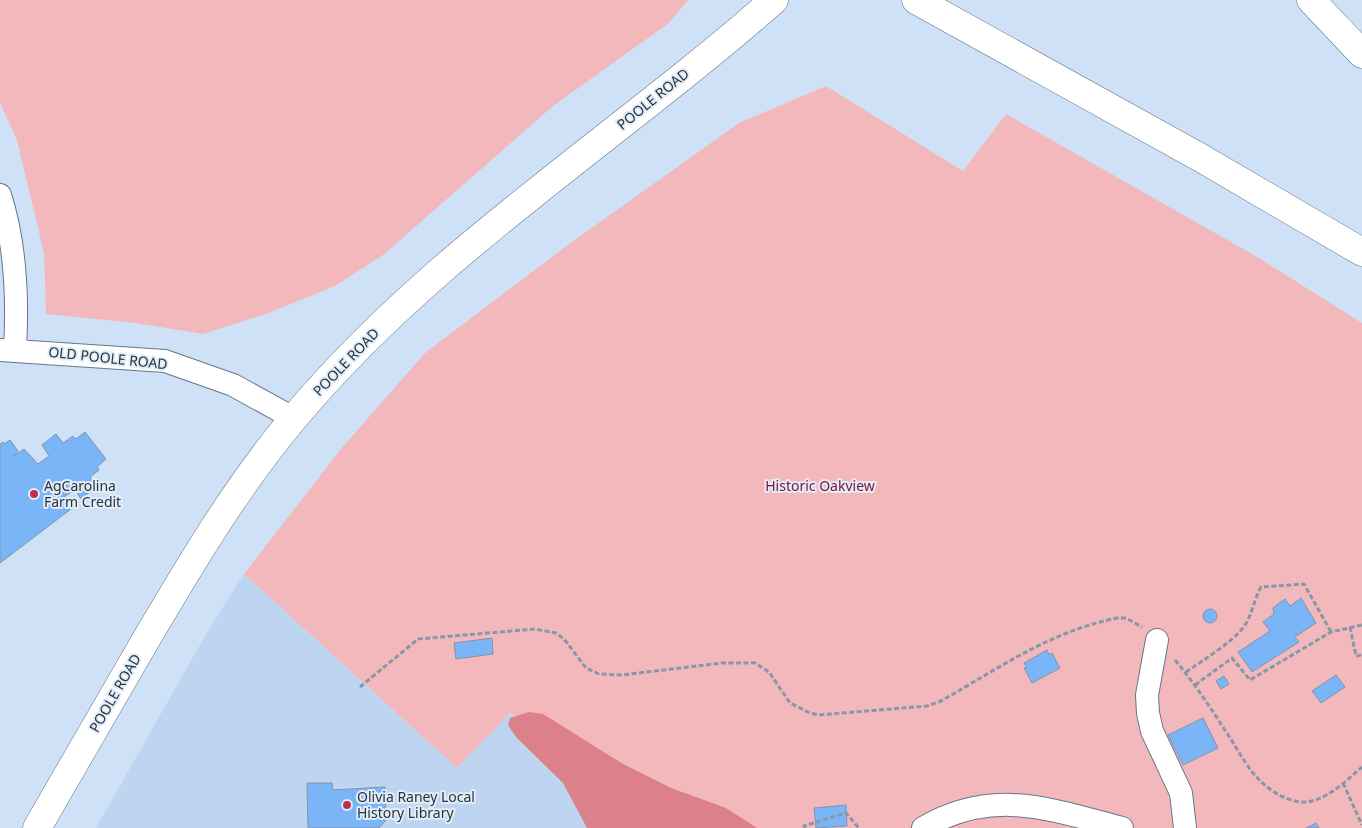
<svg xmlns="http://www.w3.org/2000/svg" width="1362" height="828" font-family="'Noto Sans',sans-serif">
	<rect width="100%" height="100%" fill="#cee1f7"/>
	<!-- built -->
	<path fill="#bdd5f1" d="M 244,574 L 457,768 L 510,713 L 684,828 L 96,828 L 209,629 Z"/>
	<!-- green -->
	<path fill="#f3b8bc" d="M 0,0 L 688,0 L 669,23 L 553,106 L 383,255 L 335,286 L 266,314 L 203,334 L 136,323 L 46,314 L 44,253 L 17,140 L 0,103 Z
		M 826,86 L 963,171 L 1006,114 L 1259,258 L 1362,323 L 1362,828 L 684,828 L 510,713 L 457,768 L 244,574 L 341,449 L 425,353 L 565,247 L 739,123 Z"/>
	<!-- water -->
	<path fill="#dc808a" d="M 529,712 L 543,714 L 623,764 L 671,788 L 726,808 L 757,828 L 587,828 L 563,783 L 516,737 L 508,725 L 510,718 Z"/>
	<!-- building -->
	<path fill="#79b5f7" stroke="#8394a8" d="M 85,432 L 106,459 L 97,467 L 99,470 L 90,477 L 97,486 L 81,499 L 75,489 L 63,498 L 71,509 L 0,563 L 0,444 L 3,442 L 4,444 L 10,440 L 18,451 L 14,456 L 24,449 L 38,464 L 49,456 L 42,445 L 56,434 L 63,443 L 73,436 L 76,439 Z
		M 1301,598 L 1316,623 L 1295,637 L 1299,642 L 1252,672 L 1238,652 L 1270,631 L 1263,622 L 1274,614 L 1273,608 L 1285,599 L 1290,606 Z
		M1203 616a7 7 0 1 1 14 0a7 7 0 1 1-14 0Z
		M 492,638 L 493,654 L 456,659 L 454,643 Z
		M 1047,650 L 1049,655 L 1052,653 L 1060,668 L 1032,683 L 1024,668 L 1027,667 L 1024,663 Z
		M 1336,675 L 1345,687 L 1321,703 L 1312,691 Z
		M 1224,676 L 1229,684 L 1221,689 L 1216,681 Z
		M 1203,718 L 1218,748 L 1183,765 L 1168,735 Z
		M 307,783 L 332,783 L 333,790 L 385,787 L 386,820 L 379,828 L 308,828 Z
		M 846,805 L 847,826 L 816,828 L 814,808 Z
		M 1316,823 L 1319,828 L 1306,828 Z"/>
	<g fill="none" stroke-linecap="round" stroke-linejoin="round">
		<defs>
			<path id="minor" d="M 0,195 C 16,245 18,297 15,349
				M 0,350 L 165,361 L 233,385 L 293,418
				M 1157,640 L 1147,695 L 1148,713 L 1152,731 L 1181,793 L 1185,828
				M 923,828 C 993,787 1049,809 1122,828"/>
			<path id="major" d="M 37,828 C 73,766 108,705 144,643 C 190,565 236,487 294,418 C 431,254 615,140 774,0"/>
			<path id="highway" d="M 916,0 L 1201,158 L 1362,252
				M 1311,0 L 1362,54"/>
		</defs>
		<!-- minor casing -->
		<use href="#minor" stroke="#65778a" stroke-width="24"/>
		<!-- major casing -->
		<use href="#major" stroke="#65778a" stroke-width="29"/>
		<!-- highway casing -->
		<use href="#highway" stroke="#65778a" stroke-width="29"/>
		<!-- path -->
		<path stroke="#8897a7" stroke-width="3" stroke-dasharray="5 2.5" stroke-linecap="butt" d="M 1350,627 L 1356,656 L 1362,655
			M 1175,660 C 1196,685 1214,713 1232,741 C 1242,757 1251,774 1266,786 C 1278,796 1296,805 1312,801 C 1331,796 1347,780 1362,767
			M 1186,672 C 1203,660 1239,639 1248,620 C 1253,609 1255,598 1261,587 L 1304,584 L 1331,632
			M 1195,685 L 1232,658 L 1250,680 L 1331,632 L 1362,625
			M 360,687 L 418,639 L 535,629 L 556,633 L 564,639 L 586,668 L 599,674 L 622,675 L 722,663 L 755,663 L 769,672 L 790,703 L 810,713 L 819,715 L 927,706 L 941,701 C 1001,667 1049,632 1117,618 L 1126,618 L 1142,627
			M 1343,783 L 1362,825
			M 805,828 L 804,826 L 846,813 L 859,828"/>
		<!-- minor -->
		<use href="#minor" stroke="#fff" stroke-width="22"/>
		<!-- major -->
		<use href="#major" stroke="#fff" stroke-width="28"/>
		<!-- highway -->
		<use href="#highway" stroke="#fff" stroke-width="28"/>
	</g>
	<!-- markers -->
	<g fill="#c02f4e" stroke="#e2edfa" stroke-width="2">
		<circle cx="34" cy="494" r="5"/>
		<circle cx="347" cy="805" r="5"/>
	</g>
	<g text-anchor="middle" stroke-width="4" stroke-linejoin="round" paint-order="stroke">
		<!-- street labels -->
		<g font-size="14" fill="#2a323a" stroke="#e2edfa">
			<text transform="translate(653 99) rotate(-39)" y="5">POOLE ROAD</text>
			<text transform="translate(108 358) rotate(6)" y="5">OLD POOLE ROAD</text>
			<text transform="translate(346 362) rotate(-46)" y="5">POOLE ROAD</text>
			<text transform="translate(115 693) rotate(-60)" y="5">POOLE ROAD</text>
		</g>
		<!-- poi labels -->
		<g font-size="14" fill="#2a323a" stroke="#e2edfa" text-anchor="start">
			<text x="44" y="491">AgCarolina<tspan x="44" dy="16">Farm Credit</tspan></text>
			<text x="357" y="802">Olivia Raney Local<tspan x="357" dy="16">History Library</tspan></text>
		</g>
		<!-- park labels -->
		<g font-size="14" fill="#831530" stroke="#e2edfa">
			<text x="820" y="491">Historic Oakview</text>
		</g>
	</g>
</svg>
